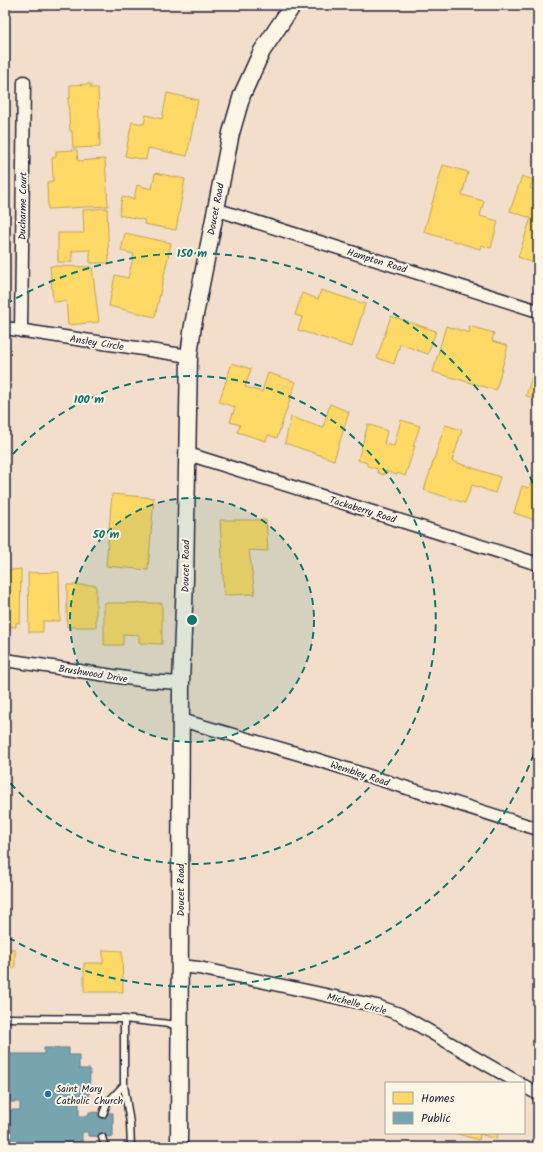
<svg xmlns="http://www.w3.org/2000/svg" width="543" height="1152" font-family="Kalam,sans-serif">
	<rect width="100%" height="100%" fill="#f2deca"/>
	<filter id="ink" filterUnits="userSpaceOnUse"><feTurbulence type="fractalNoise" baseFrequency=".025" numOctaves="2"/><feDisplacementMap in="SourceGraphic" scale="8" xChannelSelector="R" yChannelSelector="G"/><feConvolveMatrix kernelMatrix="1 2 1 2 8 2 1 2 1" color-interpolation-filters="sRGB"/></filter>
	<g filter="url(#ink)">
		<!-- homes -->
		<path fill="#ffd966" stroke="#bda259" d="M 91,84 L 91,88 L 98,88 L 100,147 L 73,148 L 72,131 L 70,131 L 68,98 L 70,98 L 70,85 Z
			M 167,93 L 198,100 L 187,156 L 148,148 L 146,160 L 125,156 L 132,122 L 144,124 L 146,115 L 162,119 Z
			M 77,150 L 78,161 L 105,159 L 108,206 L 48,209 L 47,182 L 53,181 L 52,158 L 56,157 L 56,151 Z
			M 443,165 L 468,172 L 462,195 L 484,201 L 480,216 L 498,221 L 491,248 L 481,245 L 480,249 L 424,232 Z
			M 155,173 L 185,179 L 176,230 L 144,224 L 145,220 L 119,215 L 122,197 L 134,199 L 137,185 L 152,189 Z
			M 522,176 L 533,180 L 530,188 L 538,191 L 538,270 L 532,268 L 534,263 L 518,257 L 531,218 L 510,211 Z
			M 107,208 L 109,263 L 90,263 L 90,250 L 72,251 L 72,262 L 58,262 L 58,233 L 84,233 L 83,210 Z
			M 125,233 L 171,243 L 155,317 L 109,306 L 115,275 L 128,278 L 134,254 L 121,251 Z
			M 50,266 L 92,267 L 99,322 L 68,325 L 66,301 L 53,302 Z
			M 321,290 L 365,304 L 352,347 L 298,330 L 302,317 L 295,315 L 302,293 L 318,299 Z
			M 391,316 L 436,331 L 428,354 L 400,344 L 394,364 L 377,358 Z
			M 446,326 L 470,333 L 469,326 L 494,333 L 492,341 L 508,346 L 496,390 L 433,372 Z
			M 538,356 L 538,399 L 526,396 Z
			M 232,363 L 251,369 L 245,387 L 262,392 L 268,373 L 296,382 L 277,438 L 268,435 L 266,441 L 237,432 L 240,425 L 230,422 L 235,407 L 219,402 Z
			M 330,404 L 349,412 L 334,460 L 285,443 L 291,417 L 323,428 Z
			M 401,420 L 420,426 L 413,446 L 415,446 L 405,476 L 398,473 L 397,475 L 385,471 L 384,475 L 377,472 L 378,469 L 367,466 L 367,463 L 358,460 L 368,424 L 387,431 L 384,444 L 394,446 Z
			M 445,425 L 462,430 L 452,461 L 500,477 L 495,493 L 472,485 L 465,503 L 424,490 Z
			M 533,475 L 538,477 L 538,521 L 514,513 L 522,486 L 529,488 Z
			M 112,494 L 154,498 L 148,570 L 106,566 Z
			M 220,520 L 266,520 L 268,551 L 249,550 L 255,594 L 224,595 Z
			M 21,569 L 20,622 L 16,623 L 16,627 L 5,626 L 5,571 Z
			M 59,572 L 60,621 L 43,621 L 43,632 L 29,632 L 28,573 Z
			M 67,585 L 96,585 L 96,627 L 67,627 Z
			M 104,603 L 162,603 L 162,644 L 139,643 L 139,635 L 123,634 L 123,645 L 104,645 Z
			M 5,937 L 5,949 L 15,949 L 15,968 L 5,968 Z
			M 103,950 L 122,951 L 123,992 L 84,992 L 84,963 L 103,963 Z
			M 454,1133 L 498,1133 L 496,1139 L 480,1134 L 479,1140 Z"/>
		<!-- public -->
		<path fill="#76a5af" stroke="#5d7e8c" d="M 44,1048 L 69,1048 L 69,1055 L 79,1055 L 79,1069 L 90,1069 L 89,1101 L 79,1101 L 79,1116 L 89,1116 L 89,1112 L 113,1113 L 113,1137 L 88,1136 L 88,1132 L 82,1132 L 82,1147 L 5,1147 L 5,1114 L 9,1115 L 9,1110 L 20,1110 L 20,1102 L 6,1102 L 6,1054 L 44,1054 Z"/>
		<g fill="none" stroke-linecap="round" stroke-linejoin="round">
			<defs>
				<path id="service" d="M 5,1018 L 124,1019 L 124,1085 L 130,1123 L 131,1147
					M 124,1019 L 179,1025
					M 103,1114 L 107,1103 L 124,1085
					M 102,1137 L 105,1147"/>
				<path id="minor" d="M 215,209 L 538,311
					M 5,328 L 189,356
					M 21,331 L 24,82
					M 188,454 L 538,564
					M 5,660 L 147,681 L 181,683
					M 181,720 L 299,754 L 538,829
					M 179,966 L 199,968 L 377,1006 L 399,1014 L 519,1083
					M 524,1086 L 538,1094"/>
				<path id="tertiary" d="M 179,1147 L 181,683 L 185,580 L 189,356 L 193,325 L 231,133 L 242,95 L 262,51 L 293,5"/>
			</defs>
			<!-- service casing -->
			<use href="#service" stroke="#22223b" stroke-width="9"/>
			<!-- minor casing -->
			<use href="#minor" stroke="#22223b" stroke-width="15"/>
			<!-- tertiary casing -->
			<use href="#tertiary" stroke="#22223b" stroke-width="19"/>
			<!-- service -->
			<use href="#service" stroke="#fcf5e5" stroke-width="6"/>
			<!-- minor -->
			<use href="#minor" stroke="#fcf5e5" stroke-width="12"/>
			<!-- tertiary -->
			<use href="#tertiary" stroke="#fcf5e5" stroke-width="16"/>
		</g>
	</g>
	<!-- distance rings -->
	<circle cx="192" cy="620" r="122" fill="#0f766e" fill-opacity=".12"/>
	<g fill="none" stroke="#0f766e" stroke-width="2" stroke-dasharray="7 5">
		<circle cx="192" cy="620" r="122"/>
		<path d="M5 463A244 244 0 1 1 5 777"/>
		<path d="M538 743A367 367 0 0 1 6 936M6 304A367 367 0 0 1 538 497"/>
	</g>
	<!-- markers -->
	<circle fill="#1f6fb2" stroke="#fcf5e5" stroke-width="1.5" cx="48" cy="1094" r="4"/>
	<g text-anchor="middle" stroke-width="4" stroke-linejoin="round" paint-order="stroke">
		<!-- street labels -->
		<g font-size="10" fill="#22223b" stroke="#fcf5e5">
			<text transform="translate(22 206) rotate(-89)" y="4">Ducharme Court</text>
			<text transform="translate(215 209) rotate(-79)" y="4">Doucet Road</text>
			<text transform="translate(377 260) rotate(17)" y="4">Hampton Road</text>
			<text transform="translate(97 342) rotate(9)" y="4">Ansley Circle</text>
			<text transform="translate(363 509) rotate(17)" y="4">Tackaberry Road</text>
			<text transform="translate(185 566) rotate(-89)" y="4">Doucet Road</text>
			<text transform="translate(93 673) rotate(9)" y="4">Brushwood Drive</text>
			<text transform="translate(360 773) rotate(18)" y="4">Wembley Road</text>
			<text transform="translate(180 890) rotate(-90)" y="4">Doucet Road</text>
			<text transform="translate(357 1003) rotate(14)" y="4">Michelle Circle</text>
		</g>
		<!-- poi labels -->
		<g font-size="10" fill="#22223b" stroke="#fcf5e5" text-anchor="start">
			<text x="56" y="1092">Saint Mary<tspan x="56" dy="12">Catholic Church</tspan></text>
		</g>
	</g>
	<circle cx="192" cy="620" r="6" fill="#0f766e" stroke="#fcf5e5" stroke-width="2"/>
	<g font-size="12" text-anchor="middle" font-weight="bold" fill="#0f766e" stroke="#fcf5e5" stroke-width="4" stroke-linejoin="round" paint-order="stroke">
		<text x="192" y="257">150 m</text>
		<text x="89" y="403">100 m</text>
		<text x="106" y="538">50 m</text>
	</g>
	<!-- margin -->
	<rect width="543" height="1152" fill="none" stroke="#fcf5e5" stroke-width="20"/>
	<rect x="10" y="10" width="523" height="1132" fill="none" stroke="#22223b" stroke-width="1.5" filter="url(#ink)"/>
	<!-- legend -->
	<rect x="385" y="1082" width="140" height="52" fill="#fcf5e5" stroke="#a5a1a1"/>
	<rect x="393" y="1092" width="20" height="12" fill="#ffd966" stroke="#a5a1a1"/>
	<text x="421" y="1102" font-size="12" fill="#22223b">Homes</text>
	<rect x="393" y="1112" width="20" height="12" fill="#76a5af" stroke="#a5a1a1"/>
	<text x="421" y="1122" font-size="12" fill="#22223b">Public</text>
</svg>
